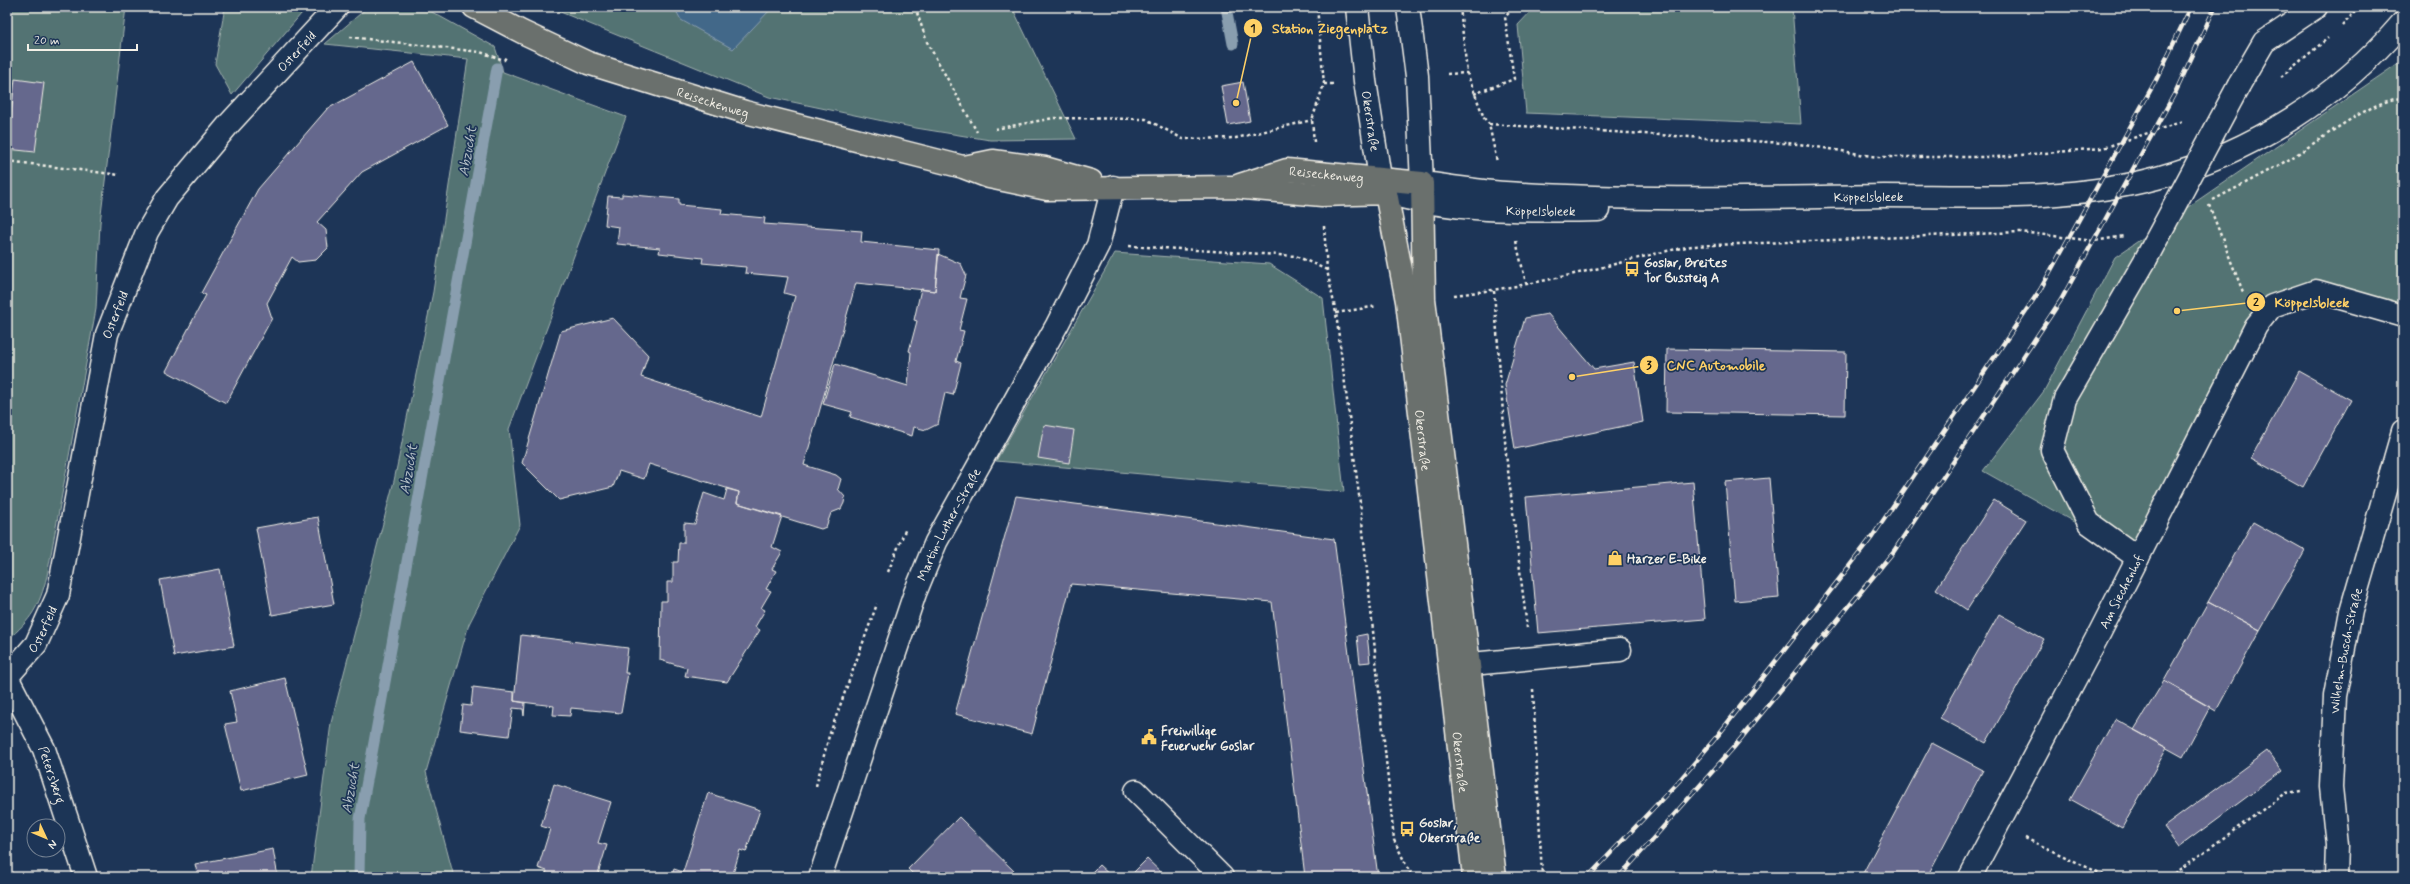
<svg xmlns="http://www.w3.org/2000/svg" width="2410" height="884" font-family="Mynerve,sans-serif">
	<rect width="100%" height="100%" fill="#1d3557"/>
	<filter id="ink" filterUnits="userSpaceOnUse"><feTurbulence type="fractalNoise" baseFrequency=".025" numOctaves="2"/><feDisplacementMap in="SourceGraphic" scale="8" xChannelSelector="R" yChannelSelector="G"/><feConvolveMatrix kernelMatrix="1 2 1 2 8 2 1 2 1" color-interpolation-filters="sRGB"/></filter>
	<g filter="url(#ink)">
		<!-- green -->
		<path fill="#527373" stroke="#a3b2ae" d="M 7,7 L 126,7 L 100,223 L 96,309 L 47,576 C 39,607 32,619 7,640 Z
			M 225,7 L 307,7 L 232,95 L 215,64 Z
			M 368,7 L 423,7 L 495,47 L 503,72 L 626,117 L 509,429 L 520,525 L 469,624 L 426,772 L 454,877 L 311,877 L 331,723 L 394,481 L 433,292 L 468,59 L 325,44 Z
			M 548,7 L 1012,7 L 1076,139 L 990,140 L 916,128 L 769,97 Z
			M 1535,7 L 1792,7 L 1801,124 L 1526,113 L 1518,25 Z
			M 2403,60 L 2403,315 L 2316,291 L 2272,306 L 2138,558 L 1983,471 L 2044,391 L 2115,257 Z
			M 1115,253 L 1269,264 L 1323,298 L 1344,492 L 996,461 Z"/>
		<!-- water -->
		<path fill="#426789" stroke="#899eaf" d="M 674,7 L 766,7 L 770,10 L 733,49 L 681,20 Z"/>
		<g fill="none" stroke-linecap="round" stroke-linejoin="round">
			<!-- stream -->
			<path stroke="#899eaf" stroke-width="11" d="M 1226,7 L 1233,44
				M 359,877 L 360,819 L 497,68"/>
		</g>
		<!-- building -->
		<path fill="#65678d" stroke="#f4f1e8" d="M 414,62 L 448,125 L 362,172 L 317,222 L 326,230 L 328,248 L 316,260 L 298,262 L 292,257 L 267,303 L 272,318 L 226,403 L 166,371 L 206,295 L 201,293 L 258,189 L 327,109 Z
			M 15,79 L 44,83 L 35,152 L 7,149 Z
			M 1243,82 L 1250,121 L 1228,125 L 1221,86 Z
			M 622,194 L 679,199 L 679,205 L 722,209 L 721,214 L 765,218 L 764,224 L 862,231 L 861,242 L 939,250 L 935,291 L 856,283 L 804,465 L 836,475 L 841,479 L 838,489 L 845,497 L 844,503 L 841,509 L 831,513 L 826,527 L 821,529 L 737,503 L 739,492 L 649,464 L 644,479 L 619,471 L 613,487 L 559,500 L 522,463 L 561,331 L 613,318 L 648,355 L 641,377 L 761,417 L 795,296 L 784,293 L 788,277 L 745,273 L 746,267 L 702,263 L 703,258 L 659,253 L 660,248 L 617,244 L 619,227 L 605,225 L 608,196 L 622,197 Z
			M 938,254 L 961,264 L 966,275 L 960,298 L 967,299 L 959,330 L 964,331 L 956,361 L 961,363 L 953,395 L 945,393 L 938,424 L 926,430 L 914,427 L 912,436 L 850,417 L 852,412 L 823,404 L 835,364 L 908,386 L 911,352 L 909,351 L 917,321 L 914,320 L 921,289 L 935,291 Z
			M 1548,314 L 1594,369 L 1634,362 L 1643,422 L 1515,449 L 1505,385 L 1525,318 Z
			M 1667,349 L 1846,352 L 1845,415 L 1666,412 Z
			M 2299,371 L 2351,400 L 2303,487 L 2251,458 Z
			M 1044,425 L 1074,430 L 1069,463 L 1038,458 Z
			M 1769,478 L 1779,597 L 1735,601 L 1725,482 Z
			M 1693,482 L 1705,619 L 1538,633 L 1526,497 Z
			M 727,489 L 739,492 L 737,503 L 782,516 L 772,547 L 782,552 L 772,569 L 776,571 L 766,589 L 771,591 L 761,608 L 765,610 L 755,627 L 760,630 L 727,682 L 685,676 L 687,668 L 660,660 L 661,601 L 667,601 L 667,582 L 673,582 L 673,562 L 678,562 L 679,543 L 684,543 L 684,523 L 695,524 L 704,493 L 724,500 Z
			M 1016,496 L 1334,539 L 1378,877 L 1305,877 L 1272,602 L 1071,584 L 1032,734 L 955,714 Z
			M 1994,500 L 2026,520 L 1967,610 L 1936,589 Z
			M 318,517 L 334,604 L 272,615 L 256,528 Z
			M 2253,522 L 2305,551 L 2260,630 L 2208,602 Z
			M 220,569 L 234,646 L 174,656 L 160,580 Z
			M 2208,602 L 2260,630 L 2216,711 L 2164,681 Z
			M 1999,614 L 2044,639 L 1986,743 L 1940,718 Z
			M 1367,634 L 1370,662 L 1360,663 L 1357,636 Z
			M 521,635 L 628,648 L 625,673 L 628,673 L 621,713 L 571,708 L 570,716 L 553,715 L 554,706 L 514,701 Z
			M 285,678 L 308,775 L 241,791 L 225,724 L 237,722 L 230,691 Z
			M 2164,681 L 2210,707 L 2183,757 L 2134,730 Z
			M 473,687 L 514,692 L 514,701 L 525,703 L 524,716 L 523,709 L 513,708 L 509,736 L 460,730 L 463,705 L 471,706 Z
			M 2115,719 L 2167,748 L 2122,828 L 2070,799 Z
			M 1932,743 L 1983,770 L 1927,877 L 1861,877 Z
			M 2267,751 L 2282,771 L 2179,847 L 2164,827 Z
			M 554,784 L 611,802 L 598,843 L 607,845 L 597,877 L 545,877 L 547,871 L 538,868 L 550,829 L 541,826 Z
			M 708,793 L 760,810 L 746,852 L 740,850 L 732,877 L 671,877 L 674,869 L 683,872 Z
			M 959,817 L 1020,877 L 916,877 L 908,869 Z
			M 273,849 L 278,877 L 198,877 L 195,864 Z
			M 2403,858 L 2403,877 L 2400,877 Z
			M 1147,859 L 1166,877 L 1129,877 Z
			M 1099,865 L 1112,877 L 1087,877 Z"/>
		<g fill="none" stroke-linecap="round" stroke-linejoin="round">
			<defs>
				<g id="minor">
					<path id="s1" d="M 1357,7 L 1365,81 L 1380,178 L 1386,193 C 1457,213 1526,211 1598,210"/>
					<path id="s2" d="M 1408,7 L 1417,76 L 1422,183 C 1449,186 1477,191 1505,193 C 1630,201 1757,198 1884,196 C 1975,196 2068,202 2157,178 C 2253,152 2339,97 2403,22"/>
					<path d="M 2239,85 L 2264,42 L 2316,7"/>
					<path d="M 2138,558 L 2089,523 L 2052,450 L 2065,399 L 2146,259"/>
					<path d="M 1450,666 L 1620,650"/>
					<path id="s3" d="M 7,677 L 36,644 L 58,595 L 107,334 L 147,232 L 167,198 L 229,124 L 337,7"/>
					<path id="s4" d="M 7,677 L 44,749 L 86,877"/>
					<path d="M 1136,791 L 1222,877"/>
					<path id="s5" d="M 820,877 L 915,593 L 936,542 L 1057,325 L 1098,245 L 1113,187"/>
					<path id="s6" d="M 1970,877 L 2100,632 L 2256,326 L 2272,306 L 2316,291 L 2403,316"/>
					<path id="s7" d="M 2336,877 L 2337,845 L 2331,787 L 2335,696 L 2351,611 L 2403,431"/>
				</g>
				<g id="major">
					<path id="s8" d="M 474,7 L 522,32 L 588,63 L 745,112 L 963,167 L 989,177 L 1047,189 L 1233,187 L 1322,195 L 1386,193 L 1407,301 L 1474,877"/>
					<path d="M 964,167 L 993,161 L 1045,168 L 1091,181"/>
					<path id="s9" d="M 1240,185 L 1287,170 L 1422,183 L 1424,299 L 1495,877"/>
				</g>
			</defs>
			<!-- minor casing -->
			<use href="#minor" stroke="#f4f1e8" stroke-width="25"/>
			<!-- major casing -->
			<use href="#major" stroke="#f4f1e8" stroke-width="25"/>
			<!-- path -->
			<path stroke="#f4f1e8" stroke-width="2.5" stroke-dasharray="3 3" stroke-linecap="butt" d="M 915,7 L 927,42 L 977,132
				M 1460,7 L 1467,73 L 1484,118 L 1489,124 L 1497,162
				M 2342,26 L 2359,7
				M 350,37 L 480,52 L 504,60 L 506,57
				M 1447,74 L 1467,73
				M 2281,77 L 2328,38
				M 1324,84 L 1334,84
				M 1474,94 L 1514,79 L 1505,17 L 1514,7
				M 1489,124 L 1799,144 L 1878,157 L 1997,157 L 2103,148 L 2184,121
				M 995,129 L 1054,118 L 1146,119 L 1183,139 L 1236,138 L 1312,120
				M 1314,142 L 1312,120 L 1324,84 L 1317,7
				M 7,161 L 120,175
				M 2213,200 C 2238,187 2263,174 2288,160 C 2315,144 2374,98 2403,98
				M 2209,205 L 2243,292
				M 1324,226 L 1327,270 L 1336,313 L 1361,511 L 1394,840 L 1412,877
				M 1516,241 L 1526,283
				M 1129,246 L 1296,256 L 1327,270
				M 1494,291 L 1506,454 L 1527,628
				M 1454,295 C 1500,290 1546,281 1591,270 C 1625,262 1658,252 1692,246 L 2021,232 L 2094,241 L 2124,236
				M 1336,313 L 1377,306
				M 888,572 L 906,528
				M 1533,689 L 1542,877
				M 816,786 L 829,736 L 877,604
				M 2025,838 L 2108,877
				M 2169,877 L 2286,793 L 2301,791"/>
			<!-- minor -->
			<use href="#minor" stroke="#1d3557" stroke-width="22"/>
			<!-- major -->
			<use href="#major" stroke="#6b706d" stroke-width="22"/>
			<defs>
				<path id="rail" d="M 1588,877 L 1679,781 L 1719,734 L 1872,537 L 2040,290 L 2156,80 L 2191,7
					M 1619,877 L 1734,747 L 1894,551 L 2061,300 L 2176,91 L 2215,7"/>
			</defs>
			<!-- rail casing -->
			<use href="#rail" stroke="#f4f1e8" stroke-width="4.5"/>
			<!-- rail -->
			<use href="#rail" stroke="#1d3557" stroke-width="3" stroke-dasharray="9" stroke-linecap="butt"/>
			<defs>
				<path id="minor-bridge" d="M 2146,259 L 2239,85"/>
			</defs>
			<!-- minor-bridge casing -->
			<use href="#minor-bridge" stroke="#f4f1e8" stroke-width="25" stroke-linecap="butt"/>
			<!-- minor-bridge -->
			<use href="#minor-bridge" stroke="#1d3557" stroke-width="22"/>
		</g>
	</g>
	<!-- icons -->
	<defs>
		<symbol id="bus-bare" viewBox="-9 -9 18 18"><path d="M-5-6H5V4H4V6H2V4H-2V6H-4V4H-5ZM-3.5-4V0h7V-4ZM-3.5 1.2v1.5H-2V1.2ZM2 1.2v1.5H3.5V1.2Z" fill="#ffd166" stroke="#1d3557" stroke-width="2.5" paint-order="stroke"/></symbol>
		<symbol id="shop-bare" viewBox="-9 -9 18 18"><path d="M-5-2.5h2.3a2.7 3.5 0 0 1 5.4 0H5L5.5 6h-11ZM-1.5-2.5h3a1.5 2.3 0 0 0-3 0Z" fill="#ffd166" stroke="#1d3557" stroke-width="2.5" paint-order="stroke"/></symbol>
		<symbol id="civic-bare" viewBox="-9 -9 18 18"><path d="M-.6-6.5H3V-4.5H.6V-3L4-1V1h2V6H-6V1h2V-1L-.6-3ZM-1.2 2.5V6h2.4V2.5Z" fill="#ffd166" stroke="#1d3557" stroke-width="2.5" paint-order="stroke"/></symbol>
	</defs>
	<g fill-rule="evenodd">
		<use href="#bus-bare" x="1621" y="258" width="22" height="22"/>
		<use href="#shop-bare" x="1604" y="547" width="22" height="22"/>
		<use href="#civic-bare" x="1138" y="726" width="22" height="22"/>
		<use href="#bus-bare" x="1396" y="818" width="22" height="22"/>
	</g>
	<g text-anchor="middle" stroke-width="3.5" stroke-linejoin="round" paint-order="stroke">
		<!-- street labels -->
		<g font-size="13" fill="#f4f1e8" stroke="#1d3557">
			<text dy="5" stroke="none"><textPath href="#s3" startOffset="708">Osterfeld</textPath></text>
			<text dy="5" stroke="none"><textPath href="#s8" startOffset="258">Reiseckenweg</textPath></text>
			<text dy="5" stroke="none"><textPath href="#s1" startOffset="115">Okerstraße</textPath></text>
			<text dy="5" stroke="none"><textPath href="#s9" startOffset="89">Reiseckenweg</textPath></text>
			<text dy="5" stroke="none"><textPath href="#s2" startOffset="624">Köppelsbleek</textPath></text>
			<text dy="5" stroke="none"><textPath href="#s1" startOffset="345">Köppelsbleek</textPath></text>
			<text dy="5" stroke="none"><textPath href="#s3" startOffset="384">Osterfeld</textPath></text>
			<text dy="5" stroke="none"><textPath href="#s8" startOffset="1193">Okerstraße</textPath></text>
			<text dy="5" stroke="none"><textPath href="#s5" startOffset="376">Martin-Luther-Straße</textPath></text>
			<text dy="5" stroke="none"><textPath href="#s6" startOffset="323">Am Siechenhof</textPath></text>
			<text dy="5" stroke="none"><textPath href="#s3" startOffset="60">Osterfeld</textPath></text>
			<text dy="5" stroke="none"><textPath href="#s7" startOffset="228">Wilhelm-Busch-Straße</textPath></text>
			<text dy="5" stroke="none"><textPath href="#s8" startOffset="1517">Okerstraße</textPath></text>
			<text dy="5" stroke="none"><textPath href="#s4" startOffset="108">Petersberg</textPath></text>
		</g>
		<!-- poi labels -->
		<g font-size="13" font-weight="bold" fill="#f4f1e8" stroke="#1d3557" text-anchor="start">
			<text x="1644" y="267">Goslar, Breites<tspan x="1644" dy="15">Tor Bussteig A</tspan></text>
			<text x="1627" y="563">Harzer E-Bike</text>
			<text x="1161" y="735">Freiwillige<tspan x="1161" dy="15">Feuerwehr Goslar</tspan></text>
			<text x="1419" y="827">Goslar,<tspan x="1419" dy="15">Okerstraße</tspan></text>
		</g>
		<!-- water labels -->
		<g font-size="14" font-style="italic" fill="#b6c1c7" stroke="#1d3557">
			<text transform="translate(467 151) rotate(-80)" y="5">Abzucht</text>
			<text transform="translate(408 469) rotate(-80)" y="5">Abzucht</text>
			<text transform="translate(350 788) rotate(-80)" y="5">Abzucht</text>
		</g>
	</g>
	<!-- callouts -->
	<path fill="none" stroke="#ffd166" stroke-width="1.5" d="M1236 103L1253 28M2177 311L2256 302M1572 377L1649 365"/>
	<g fill="#ffd166" stroke="#1d3557" stroke-width="1.5">
		<circle cx="1236" cy="103" r="4"/>
		<circle cx="2177" cy="311" r="4"/>
		<circle cx="1572" cy="377" r="4"/>
		<circle cx="1253" cy="28" r="10"/>
		<circle cx="2256" cy="302" r="10"/>
		<circle cx="1649" cy="365" r="10"/>
	</g>
	<g font-size="12" text-anchor="middle" font-weight="bold" fill="#111">
		<text x="1253" y="32">1</text>
		<text x="2256" y="306">2</text>
		<text x="1649" y="369">3</text>
	</g>
	<g font-size="14" text-anchor="middle" font-weight="bold" fill="#ffd166" stroke="#1d3557" stroke-width="3.5" stroke-linejoin="round" paint-order="stroke">
		<text x="1330" y="33">Station Ziegenplatz</text>
		<text x="2312" y="307">Köppelsbleek</text>
		<text x="1716" y="370">CNC Automobile</text>
	</g>
	<!-- margin -->
	<rect width="2410" height="884" fill="none" stroke="#1d3557" stroke-width="24"/>
	<rect x="12" y="12" width="2386" height="860" fill="none" stroke="#f4f1e8" stroke-width="1.5" filter="url(#ink)"/>
	<!-- north arrow -->
	<g transform="translate(46 838) rotate(134)"><circle r="19" fill="#1d3557" stroke="#738091"/>
	<path d="M0-3L7 15L0 10L-7 15Z" fill="#ffd166"/>
	<text y="-6" font-size="11" font-weight="bold" text-anchor="middle" fill="#f4f1e8">N</text>
	</g>
	<!-- scale -->
	<path d="M28 44v6h109v-6" fill="none" stroke="#f4f1e8" stroke-width="2"/>
	<text x="34" y="44" font-size="12" fill="#f4f1e8" stroke="#1d3557" stroke-width="3" paint-order="stroke">20 m</text>
</svg>
